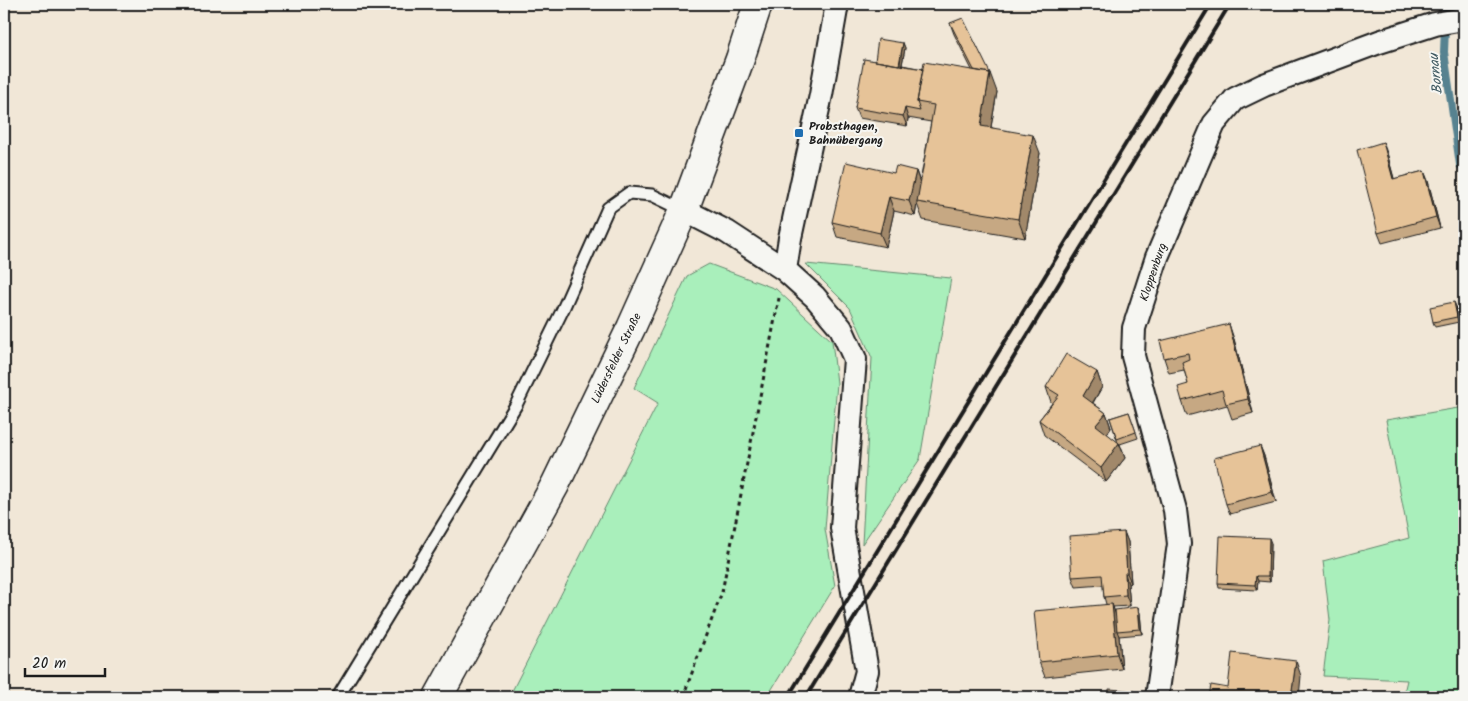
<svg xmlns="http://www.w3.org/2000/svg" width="1468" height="701" font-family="Kalam,sans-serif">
	<rect width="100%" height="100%" fill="#f1e7d7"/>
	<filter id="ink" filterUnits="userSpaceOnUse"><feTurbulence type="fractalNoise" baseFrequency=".02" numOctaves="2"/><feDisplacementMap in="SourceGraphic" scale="10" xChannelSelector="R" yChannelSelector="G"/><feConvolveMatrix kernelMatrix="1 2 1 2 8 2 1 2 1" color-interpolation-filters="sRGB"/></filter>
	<g filter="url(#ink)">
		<!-- green -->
		<path fill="#a9efbb" stroke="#62866c" d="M 709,264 L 776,289 L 832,341 L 837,383 L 825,529 L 835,586 L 767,697 L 509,697 L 658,403 L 634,388 L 687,276 Z
			M 806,264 L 951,278 L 920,459 L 862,544 L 872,358 L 850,308 Z
			M 1464,407 L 1464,697 L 1403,697 L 1407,680 L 1323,676 L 1330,620 L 1323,561 L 1409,538 L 1386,420 Z"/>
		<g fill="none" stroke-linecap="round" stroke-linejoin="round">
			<!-- stream -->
			<path stroke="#568290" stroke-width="8" d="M 1446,4 L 1444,52 L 1460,165 L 1464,168"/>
			<defs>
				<path id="lane" d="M 338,697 L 516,405 L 563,309 L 608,208 L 629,193 L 652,195 L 683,210"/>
				<path id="street" d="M 684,210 L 727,232 L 785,270 L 815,297 L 841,328 L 855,359 L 842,528 L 867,671 L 860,697
					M 785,270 L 790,238 L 821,95 L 837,4
					M 1157,697 L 1179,544 L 1175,510 L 1133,356 L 1134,328 L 1157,257 L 1214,124 L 1235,99 L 1264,85 L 1379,42 L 1435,24 L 1464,19"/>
				<path id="secondary" d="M 438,697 L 555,485 L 631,328 L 684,210 L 740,59 L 758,4"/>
			</defs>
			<!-- lane casing -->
			<use href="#lane" stroke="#1c1c1c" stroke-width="15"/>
			<!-- street casing -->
			<use href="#street" stroke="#1c1c1c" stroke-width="26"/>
			<!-- secondary casing -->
			<use href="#secondary" stroke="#1c1c1c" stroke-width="31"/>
			<!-- path -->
			<path stroke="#1c1c1c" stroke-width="3" stroke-dasharray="4 4" stroke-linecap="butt" d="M 683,697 L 722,592 L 779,298"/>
			<!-- lane -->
			<use href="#lane" stroke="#f6f6f2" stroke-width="11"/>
			<!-- street -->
			<use href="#street" stroke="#f6f6f2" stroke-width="22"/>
			<!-- secondary -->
			<use href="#secondary" stroke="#f6f6f2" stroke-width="28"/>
			<!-- rail -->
			<path stroke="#1c1c1c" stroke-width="4" d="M 788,697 L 1211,4
				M 806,697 L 1230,4"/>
		</g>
		<!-- wall -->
		<path fill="#c6a883" stroke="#1c1c1c" d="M 950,23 L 997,92 L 991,127 L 1040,153 L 1025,238 L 923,220 L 917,204 L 915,216 L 894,211 L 886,247 L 837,237 L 832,222 L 894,173 L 916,171 L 920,182 L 931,122 L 908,118 L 907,126 L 859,118 L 855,108 L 875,61 L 903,43 L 905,48 L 902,65 L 923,69 L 972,70 L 954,34 Z
			M 1387,153 L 1394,179 L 1424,171 L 1428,181 L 1440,228 L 1382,243 L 1378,233 Z
			M 1454,302 L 1456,307 L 1459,322 L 1435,327 L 1433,322 Z
			M 1234,339 L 1253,413 L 1232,419 L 1227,405 L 1187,416 L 1182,401 L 1188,384 L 1184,370 L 1169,373 L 1164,358 Z
			M 1097,372 L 1102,387 L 1093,403 L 1106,413 L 1111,428 L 1107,434 L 1118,443 L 1110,418 L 1129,412 L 1138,438 L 1120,444 L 1125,458 L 1106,482 L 1044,435 L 1039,420 L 1052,403 L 1051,402 L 1046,387 Z
			M 1260,446 L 1264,456 L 1276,502 L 1230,514 L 1226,504 Z
			M 1124,532 L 1128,542 L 1131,583 L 1128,584 L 1130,606 L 1113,607 L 1115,613 L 1138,607 L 1140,613 L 1142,634 L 1119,636 L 1122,669 L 1045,677 L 1039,662 L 1106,604 L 1104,597 L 1103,585 L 1076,587 L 1072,577 Z
			M 1271,543 L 1270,582 L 1258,581 L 1257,590 L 1219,588 L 1218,583 Z"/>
		<!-- shaded-wall -->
		<path fill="#a1886a" stroke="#1c1c1c" d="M 903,43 L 905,48 L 900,75 L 899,70 Z
			M 990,73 L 997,92 L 988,144 L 981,126 Z
			M 905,108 L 908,118 L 907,126 L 903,116 Z
			M 1033,135 L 1040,153 L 1025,238 L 1018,219 Z
			M 1383,142 L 1387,153 L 1397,189 L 1393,179 Z
			M 916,171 L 921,186 L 917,202 L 917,204 L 915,216 L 909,201 Z
			M 1424,171 L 1428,181 L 1440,228 L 1436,217 Z
			M 889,197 L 894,211 L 886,247 L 880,233 Z
			M 1454,302 L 1456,307 L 1459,322 L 1457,317 Z
			M 1229,324 L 1234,339 L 1253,413 L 1248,399 Z
			M 1097,372 L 1102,387 L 1088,410 L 1083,396 Z
			M 1106,413 L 1111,428 L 1102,440 L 1096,425 Z
			M 1119,443 L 1125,458 L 1106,482 L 1101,468 Z
			M 1260,446 L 1264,456 L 1276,502 L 1272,492 Z
			M 1124,532 L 1128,542 L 1131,583 L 1127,573 Z
			M 1269,538 L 1271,543 L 1270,582 L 1268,576 Z
			M 1125,573 L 1128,584 L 1130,606 L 1126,595 Z
			M 1256,576 L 1258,581 L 1257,590 L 1255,585 Z
			M 1112,604 L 1117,618 L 1117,631 L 1119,636 L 1122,669 L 1117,654 Z
			M 1138,607 L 1140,613 L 1142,634 L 1140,629 Z
			M 1296,661 L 1301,676 L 1299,697 L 1291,697 Z"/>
		<!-- building -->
		<path fill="#e6c398" stroke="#1c1c1c" d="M 963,18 L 990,73 L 974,70 L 950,23 Z
			M 878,39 L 903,43 L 899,65 L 875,61 Z
			M 864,59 L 923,69 L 917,102 L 920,111 L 905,108 L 903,116 L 855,108 Z
			M 924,62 L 990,73 L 981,126 L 1033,135 L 1018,219 L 917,202 L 934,105 L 917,102 Z
			M 1383,142 L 1393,179 L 1424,171 L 1436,217 L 1378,233 L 1357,150 Z
			M 846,162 L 894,173 L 896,166 L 916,171 L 909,201 L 889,197 L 880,233 L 832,222 Z
			M 1454,302 L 1457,317 L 1433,322 L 1430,307 Z
			M 1229,324 L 1248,399 L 1226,404 L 1222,390 L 1182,401 L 1178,387 L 1188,384 L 1182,362 L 1189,359 L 1188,353 L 1164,358 L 1160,341 Z
			M 1066,354 L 1097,372 L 1083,396 L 1106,413 L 1096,425 L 1119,443 L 1101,468 L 1039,420 L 1059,395 L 1046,387 Z
			M 1129,412 L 1136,432 L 1117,439 L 1110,418 Z
			M 1260,446 L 1272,492 L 1226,504 L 1214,458 Z
			M 1124,532 L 1127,573 L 1125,573 L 1126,595 L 1104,597 L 1102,575 L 1072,577 L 1069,536 Z
			M 1220,536 L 1269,538 L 1268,576 L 1256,576 L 1255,585 L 1218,583 Z
			M 1112,604 L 1117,654 L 1039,662 L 1034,611 Z
			M 1138,607 L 1140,629 L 1117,631 L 1115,610 Z
			M 1232,653 L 1296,661 L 1291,697 L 1209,697 L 1211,685 L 1228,688 Z
			M 1109,689 L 1135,691 L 1134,697 L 1109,697 Z
			M 1083,694 L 1103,696 L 1103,697 L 1082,697 Z"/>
	</g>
	<!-- markers -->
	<rect fill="#1f6fb2" stroke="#f6f6f2" stroke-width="2" x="794" y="128" width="10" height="10" rx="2.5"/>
	<g text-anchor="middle" stroke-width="4" stroke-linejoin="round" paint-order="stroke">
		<!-- poi labels -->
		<g font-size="12" font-weight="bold" fill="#1c1c1c" stroke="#f6f6f2" text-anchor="start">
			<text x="809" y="130">Probsthagen,<tspan x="809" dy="14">Bahnübergang</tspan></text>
		</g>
		<!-- street labels -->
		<g font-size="12" fill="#1c1c1c" stroke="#f6f6f2">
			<text transform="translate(1153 272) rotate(-71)" y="4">Kloppenburg</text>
			<text transform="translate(616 358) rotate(-64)" y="4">Lüdersfelder Straße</text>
		</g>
		<!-- water labels -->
		<g font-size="14" font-style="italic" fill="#3e5860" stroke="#f6f6f2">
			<text transform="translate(1435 74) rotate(-96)" y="5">Bornau</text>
		</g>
	</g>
	<!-- margin -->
	<rect width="1468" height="701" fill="none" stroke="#f6f6f2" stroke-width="20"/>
	<rect x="10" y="10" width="1448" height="681" fill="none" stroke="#1c1c1c" stroke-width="2" filter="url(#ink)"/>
	<!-- scale -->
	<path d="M25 668v8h80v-8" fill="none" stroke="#1c1c1c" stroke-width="2.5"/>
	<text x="32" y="668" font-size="15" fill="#1c1c1c" stroke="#f6f6f2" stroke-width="4" paint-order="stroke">20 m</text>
</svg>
